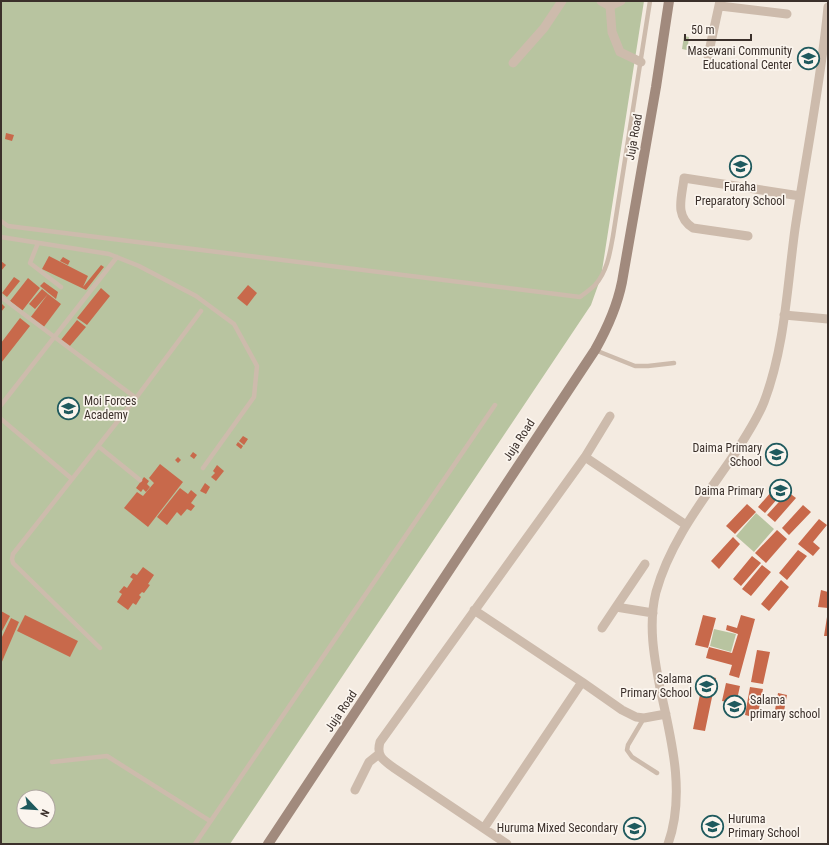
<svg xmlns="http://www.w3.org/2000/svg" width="829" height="845" font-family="'Roboto Condensed',sans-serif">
	<rect width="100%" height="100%" fill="#f4ebe1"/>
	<!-- green -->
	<path fill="#b8c4a0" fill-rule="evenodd" d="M 1,1 L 644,1 L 601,277 L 591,305 L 230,844 L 1,844 ZM 24,797 L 48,797 L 48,821 L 24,821 Z
		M 684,36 L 689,37 L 688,45 L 696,47 L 696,52 L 682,49 Z
		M 756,513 L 774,529 L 754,552 L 736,536 Z
		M 714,629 L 736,634 L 731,652 L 710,646 Z"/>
	<!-- building -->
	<path fill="#c8694b" d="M 6,133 L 14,135 L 12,141 L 5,139 Z
		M 49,256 L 88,276 L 83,287 L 101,265 L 104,267 L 86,290 L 42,269 Z
		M 63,257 L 70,261 L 68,265 L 60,261 Z
		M 1,261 L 6,265 L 1,271 Z
		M 14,277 L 20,281 L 7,297 L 2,293 Z
		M 28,278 L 40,288 L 22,311 L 10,301 Z
		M 44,282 L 58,292 L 56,299 L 40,286 Z
		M 248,285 L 257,293 L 247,306 L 237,298 Z
		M 101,288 L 110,296 L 87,325 L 77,318 Z
		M 42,289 L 48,294 L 35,309 L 29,304 Z
		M 48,294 L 61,304 L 43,328 L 30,318 Z
		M 1,303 L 5,307 L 1,312 Z
		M 20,318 L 30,326 L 1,363 L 1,343 Z
		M 77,320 L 86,327 L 69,347 L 61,340 Z
		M 243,436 L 248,439 L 244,445 L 239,441 Z
		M 238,442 L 243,446 L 241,449 L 236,445 Z
		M 193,452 L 197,455 L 194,459 L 190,456 Z
		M 178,457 L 181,460 L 178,463 L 175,460 Z
		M 160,464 L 183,482 L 148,527 L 124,508 L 137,492 L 143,496 L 154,483 L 149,478 Z
		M 217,465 L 224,471 L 216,481 L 211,477 L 215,473 L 213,471 Z
		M 144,477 L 149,481 L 147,484 L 150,487 L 146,492 L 143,489 L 141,492 L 136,488 Z
		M 205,483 L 210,487 L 206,494 L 200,491 Z
		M 778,484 L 785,490 L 765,513 L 758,507 Z
		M 180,488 L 188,494 L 191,490 L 197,495 L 191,503 L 195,506 L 191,511 L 187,509 L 181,516 L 177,512 L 167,525 L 157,517 Z
		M 788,492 L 796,498 L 775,522 L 767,515 Z
		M 747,504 L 756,512 L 735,534 L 726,526 Z
		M 803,505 L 811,512 L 789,535 L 782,528 Z
		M 819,519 L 827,525 L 813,542 L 820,548 L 813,556 L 798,544 Z
		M 777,530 L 787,539 L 766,563 L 755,553 Z
		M 733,537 L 740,544 L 719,569 L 711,561 Z
		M 798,550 L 807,556 L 787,580 L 779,573 Z
		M 752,556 L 761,563 L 741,586 L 733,579 Z
		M 762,565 L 771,572 L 751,596 L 742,589 Z
		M 143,567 L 154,575 L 148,584 L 150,585 L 144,593 L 142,592 L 139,595 L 141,597 L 136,605 L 133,603 L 128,610 L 117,602 L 122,594 L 119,592 L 124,586 L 127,588 L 133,579 L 130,577 L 133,573 L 137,575 Z
		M 781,580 L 789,587 L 769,611 L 761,604 Z
		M 821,590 L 828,592 L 828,608 L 818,607 Z
		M 1,611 L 10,616 L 1,633 Z
		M 25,615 L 78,641 L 70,657 L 17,631 Z
		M 703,615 L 716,618 L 708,648 L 695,645 Z
		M 741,615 L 755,619 L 739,678 L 729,675 L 732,665 L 706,658 L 709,647 L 732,653 L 738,634 L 726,630 L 727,625 L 737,628 Z
		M 827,617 L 828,617 L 828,636 L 824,636 Z
		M 11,618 L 19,622 L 1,664 L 1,639 Z
		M 757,650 L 770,652 L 763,684 L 751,682 Z
		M 704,675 L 716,678 L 705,731 L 693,729 Z
		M 726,683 L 740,686 L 736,704 L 722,701 Z
		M 750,687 L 763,689 L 757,718 L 745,715 Z
		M 778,693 L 787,695 L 784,711 L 775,710 Z"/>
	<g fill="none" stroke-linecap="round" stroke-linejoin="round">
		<!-- lane -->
		<path stroke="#cdbbac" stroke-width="4.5" d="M 1,221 L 8,226 L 580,297 C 585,293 590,290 595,285 C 607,272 610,253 613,236 L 650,1
			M 1,237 L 109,254 L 139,266 L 196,296 L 234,324 L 257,366 L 254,397 L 203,468
			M 38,243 L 30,263 L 61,287
			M 1,297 L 136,398
			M 595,350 L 635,366 L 648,366 L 674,363
			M 1,405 L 117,257
			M 1,419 L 72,479
			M 98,446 L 140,480
			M 100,648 L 13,563 L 12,559 L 13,554 L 136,398 L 201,311
			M 644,718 L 628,745 L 627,750 L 632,757 L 657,773
			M 52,762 L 107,756 L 210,821
			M 195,844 L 495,405"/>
		<!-- street -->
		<path stroke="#cdbbac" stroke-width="9" d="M 601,1 L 610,6 L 621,1
			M 610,6 L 612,32 L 620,52 L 641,62
			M 720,6 L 787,14
			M 708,56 L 720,1
			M 513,63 L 544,28 L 562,1
			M 748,236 L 693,228 C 674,216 682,197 684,178 L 800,196
			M 784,315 L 828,319
			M 585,457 L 610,416
			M 645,564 L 616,607 L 653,613
			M 474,610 L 582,682 L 622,710 L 636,717 L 644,718 L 666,714
			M 602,628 L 616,607
			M 355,790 L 369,762 L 379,754
			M 484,828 L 582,682
			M 507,844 L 394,768 C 383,760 376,756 380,742 L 585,457 L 686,525
			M 668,844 C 686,794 671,738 660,688 C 654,657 648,624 656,592 C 670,541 704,499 734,455 C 744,439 757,420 764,402 C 785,347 787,287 795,229 C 806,155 821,82 828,7"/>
		<!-- secondary -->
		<path stroke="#a18a7d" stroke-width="10" d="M 268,844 L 595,350 C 608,327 617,307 622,282 L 656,87 L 669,1"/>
	</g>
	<!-- icons -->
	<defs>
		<symbol id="school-ring" viewBox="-11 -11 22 22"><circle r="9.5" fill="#fbf5ee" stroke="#1f5a5e" stroke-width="1.5"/><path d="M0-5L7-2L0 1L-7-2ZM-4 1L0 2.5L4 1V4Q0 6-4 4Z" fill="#1f5a5e"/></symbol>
	</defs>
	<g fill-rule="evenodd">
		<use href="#school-ring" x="796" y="46" width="25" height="25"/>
		<use href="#school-ring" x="728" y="154" width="25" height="25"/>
		<use href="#school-ring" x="56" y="396" width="25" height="25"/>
		<use href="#school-ring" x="764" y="442" width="25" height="25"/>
		<use href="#school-ring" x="768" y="478" width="25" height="25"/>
		<use href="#school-ring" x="694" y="674" width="25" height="25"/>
		<use href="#school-ring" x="722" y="694" width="25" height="25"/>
		<use href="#school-ring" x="700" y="814" width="25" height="25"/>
		<use href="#school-ring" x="622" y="816" width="25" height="25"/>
	</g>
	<g text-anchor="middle" stroke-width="3.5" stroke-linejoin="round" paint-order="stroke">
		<!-- poi labels -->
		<g font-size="12" fill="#3b302b" stroke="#fbf5ee" text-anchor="end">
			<text x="792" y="55">Masewani Community<tspan x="792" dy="14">Educational Center</tspan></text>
			<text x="740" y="191" text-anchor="middle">Furaha<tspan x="740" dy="14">Preparatory School</tspan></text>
			<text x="84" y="405" text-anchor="start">Moi Forces<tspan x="84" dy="14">Academy</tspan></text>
			<text x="762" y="452">Daima Primary<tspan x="762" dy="14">School</tspan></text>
			<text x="764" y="495">Daima Primary</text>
			<text x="692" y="683">Salama<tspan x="692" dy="14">Primary School</tspan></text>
			<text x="750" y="704" text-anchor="start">Salama<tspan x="750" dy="14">primary school</tspan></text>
			<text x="728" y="823" text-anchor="start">Huruma<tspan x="728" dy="14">Primary School</tspan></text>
			<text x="618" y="832">Huruma Mixed Secondary</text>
		</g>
		<!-- street labels -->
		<g font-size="12" fill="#3b302b" stroke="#fbf5ee">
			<text transform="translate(634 137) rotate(-80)" y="4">Juja Road</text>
			<text transform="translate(519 440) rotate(-57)" y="4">Juja Road</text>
			<text transform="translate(341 711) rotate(-56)" y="4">Juja Road</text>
		</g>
	</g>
	<!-- border -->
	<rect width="829" height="845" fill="none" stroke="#3b302b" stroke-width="4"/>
	<!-- north arrow -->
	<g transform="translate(36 809) rotate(115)"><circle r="19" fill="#fbf5ee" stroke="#aea6a0"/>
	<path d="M0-3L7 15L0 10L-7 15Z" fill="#1f5a5e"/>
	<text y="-6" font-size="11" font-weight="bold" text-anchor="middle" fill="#3b302b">N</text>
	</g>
	<!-- scale -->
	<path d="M685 34v6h66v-6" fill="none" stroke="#3b302b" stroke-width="2"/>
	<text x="691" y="34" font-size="12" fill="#3b302b" stroke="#fbf5ee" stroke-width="3" paint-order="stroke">50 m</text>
</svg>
